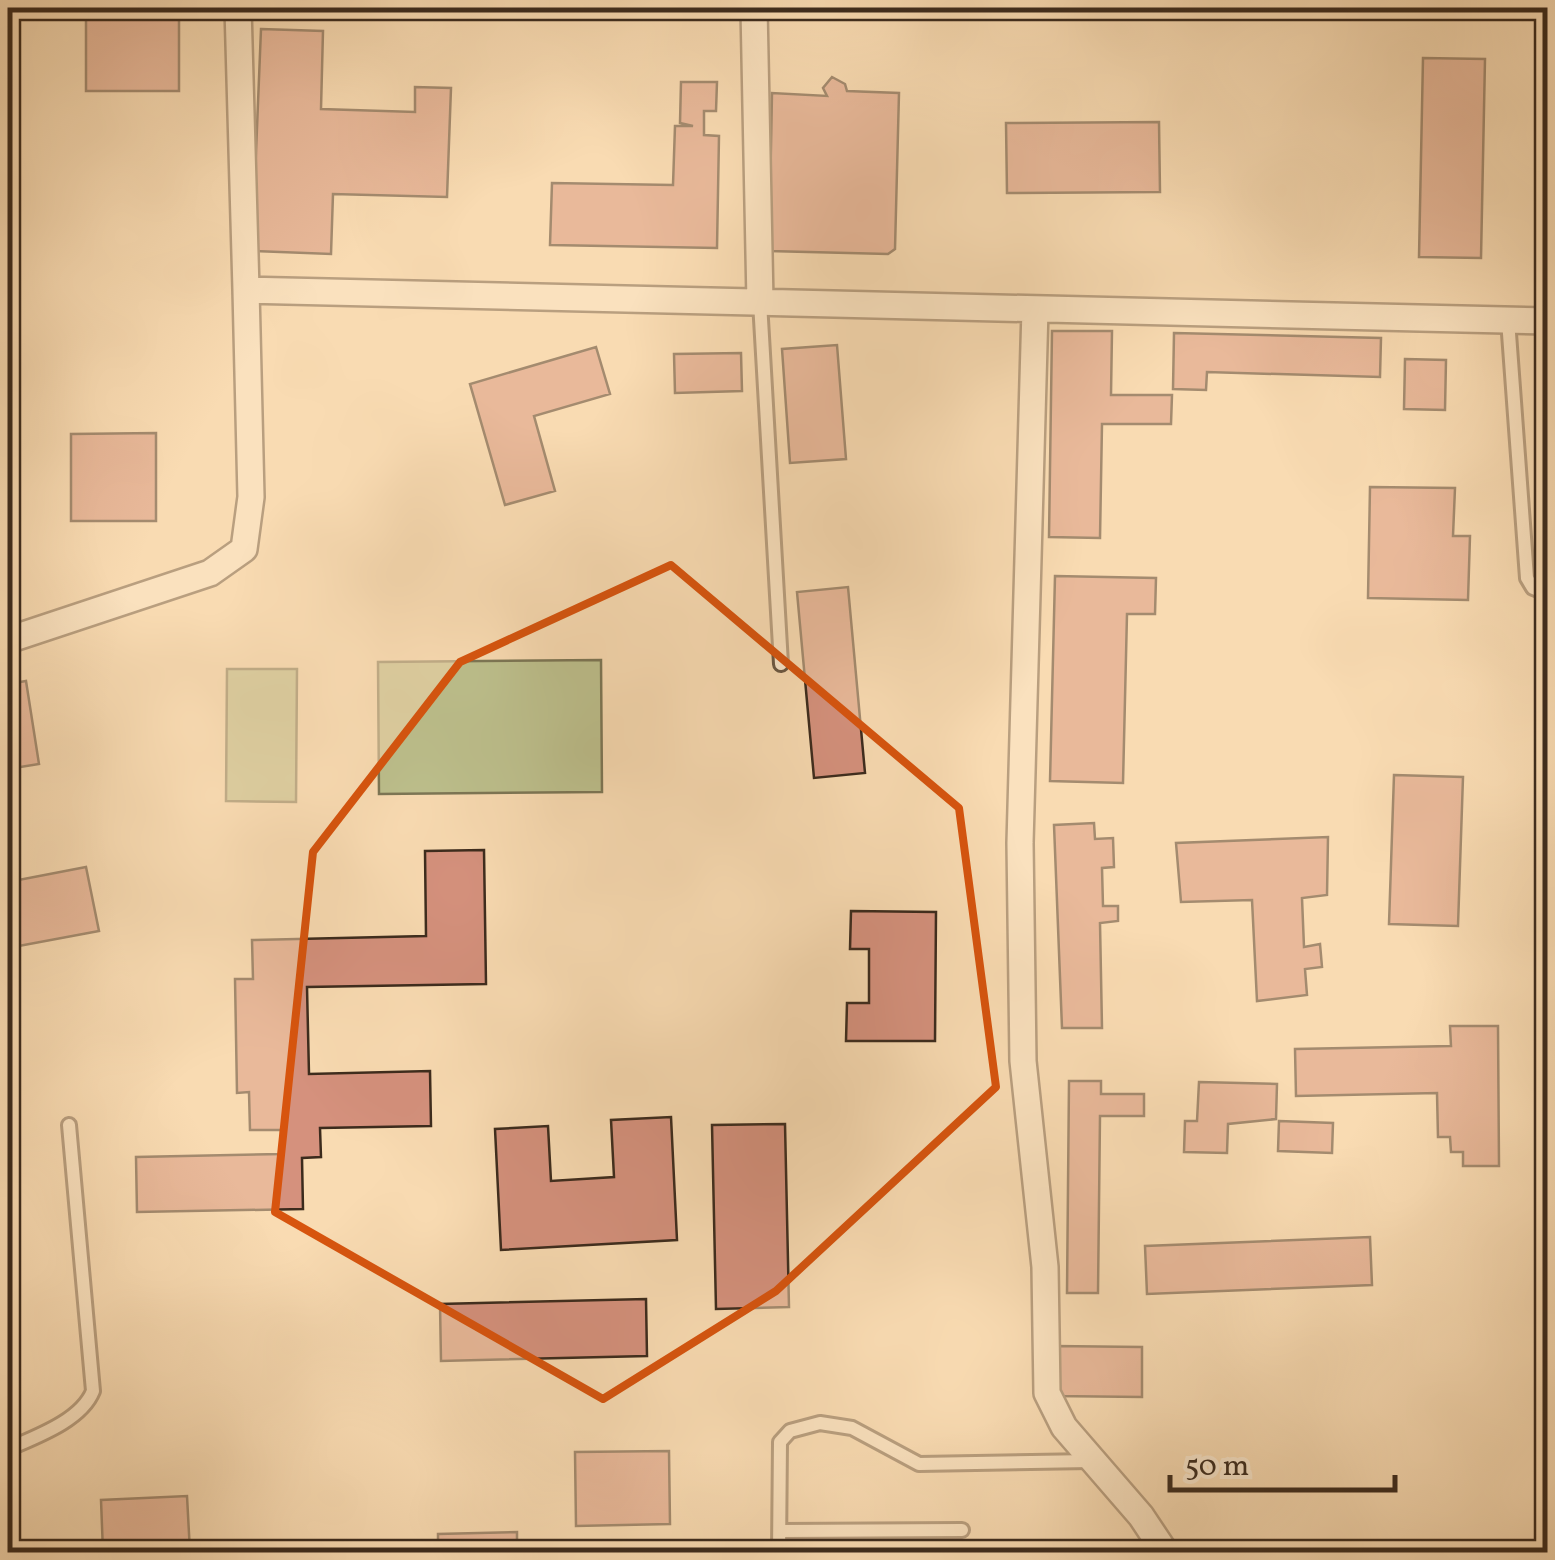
<svg xmlns="http://www.w3.org/2000/svg" width="1555" height="1560" font-family="Vollkorn,serif">
	<rect width="100%" height="100%" fill="#f9dbb2"/>
	<filter id="stains"><feTurbulence type="fractalNoise" baseFrequency=".002" numOctaves="4"/><feColorMatrix values="0 0 0 0 .2 0 0 0 0 .09 0 0 0 0 .02 0 0 0 .5 -.17"/></filter>
	<radialGradient id="worn" r=".72"><stop offset=".6" stop-color="#630" stop-opacity="0"/><stop offset="1" stop-color="#630" stop-opacity=".3"/></radialGradient>
	<!-- park -->
	<path fill="#bdc08d" stroke="#7c7655" stroke-width="2.5" d="M 601,660 L 602,792 L 379,794 L 378,662 Z
		M 227,669 L 297,669 L 296,802 L 226,801 Z"/>
	<!-- building -->
	<path fill="#d5917d" stroke="#3c2b1d" stroke-width="2.5" d="M 179,8 L 179,91 L 86,91 L 86,9 Z
		M 261,29 L 323,31 L 321,109 L 415,112 L 415,87 L 451,88 L 447,197 L 333,194 L 331,254 L 252,251 Z
		M 1423,58 L 1485,59 L 1481,258 L 1419,257 Z
		M 832,77 L 845,84 L 847,91 L 899,93 L 895,249 L 888,254 L 769,251 L 772,93 L 827,96 L 823,88 Z
		M 681,82 L 717,82 L 716,111 L 704,111 L 704,135 L 719,136 L 717,248 L 550,245 L 552,183 L 673,185 L 675,126 L 693,126 L 680,123 Z
		M 1159,122 L 1160,192 L 1007,193 L 1006,123 Z
		M 1052,331 L 1112,331 L 1111,395 L 1172,395 L 1171,424 L 1102,424 L 1100,538 L 1049,537 Z
		M 1174,333 L 1381,338 L 1380,377 L 1207,372 L 1206,390 L 1173,389 Z
		M 837,345 L 846,459 L 790,463 L 782,349 Z
		M 596,347 L 610,394 L 534,416 L 555,491 L 505,505 L 470,384 Z
		M 741,353 L 742,391 L 675,393 L 674,354 Z
		M 1405,359 L 1446,360 L 1445,410 L 1404,409 Z
		M 156,433 L 156,521 L 71,521 L 71,434 Z
		M 1370,487 L 1455,488 L 1453,536 L 1470,536 L 1468,600 L 1368,598 Z
		M 1055,576 L 1156,578 L 1155,614 L 1127,614 L 1123,783 L 1050,781 Z
		M 848,587 L 865,773 L 814,778 L 797,592 Z
		M 26,681 L 39,764 L 8,769 L 8,684 Z
		M 1394,775 L 1463,777 L 1458,926 L 1389,924 Z
		M 1094,823 L 1095,839 L 1113,838 L 1114,867 L 1102,868 L 1103,906 L 1118,906 L 1118,921 L 1100,923 L 1102,1028 L 1062,1028 L 1054,825 Z
		M 1328,837 L 1327,895 L 1302,898 L 1304,947 L 1320,944 L 1322,967 L 1305,969 L 1307,995 L 1257,1001 L 1252,900 L 1181,902 L 1176,843 Z
		M 484,850 L 486,984 L 307,987 L 309,1074 L 430,1071 L 431,1126 L 320,1128 L 321,1157 L 302,1158 L 303,1209 L 137,1212 L 136,1157 L 281,1154 L 281,1130 L 250,1130 L 249,1092 L 237,1093 L 235,979 L 253,979 L 252,940 L 426,936 L 425,851 Z
		M 86,867 L 99,931 L 8,948 L 8,882 Z
		M 851,911 L 936,912 L 935,1041 L 846,1041 L 847,1003 L 869,1003 L 869,949 L 850,949 Z
		M 1450,1026 L 1498,1026 L 1499,1166 L 1463,1166 L 1463,1152 L 1451,1152 L 1450,1137 L 1438,1137 L 1437,1093 L 1296,1096 L 1295,1049 L 1451,1046 Z
		M 1069,1081 L 1101,1081 L 1101,1094 L 1144,1094 L 1144,1116 L 1100,1116 L 1098,1293 L 1067,1293 Z
		M 1199,1082 L 1277,1084 L 1276,1119 L 1228,1124 L 1227,1153 L 1184,1152 L 1185,1121 L 1197,1121 Z
		M 671,1117 L 677,1240 L 501,1250 L 495,1129 L 548,1126 L 551,1181 L 614,1177 L 611,1120 Z
		M 1279,1121 L 1333,1123 L 1332,1153 L 1278,1151 Z
		M 785,1124 L 789,1307 L 716,1309 L 712,1125 Z
		M 1370,1237 L 1372,1285 L 1147,1294 L 1145,1246 Z
		M 646,1299 L 647,1356 L 441,1361 L 440,1304 Z
		M 1054,1346 L 1142,1347 L 1142,1397 L 1053,1396 Z
		M 669,1451 L 670,1524 L 576,1526 L 575,1452 Z
		M 187,1496 L 190,1552 L 103,1552 L 101,1500 Z
		M 517,1532 L 517,1552 L 438,1552 L 438,1534 Z"/>
	<g fill="none" stroke-linecap="round" stroke-linejoin="round">
		<defs>
			<path id="service" d="M 760,302 L 781,664
				M 1508,320 L 1527,578 L 1533,588 L 1548,594
				M 8,1449 C 35,1437 81,1421 93,1391 L 69,1125
				M 780,1531 L 962,1530
				M 779,1552 L 780,1442 L 790,1431 L 820,1423 L 852,1428 L 919,1464 L 1091,1461"/>
			<path id="minor" d="M 238,8 L 246,290 L 1548,321
				M 754,8 L 760,302
				M 1035,309 L 1020,843 L 1023,1061 L 1045,1267 L 1047,1393 L 1064,1427 L 1141,1516 L 1165,1552
				M 8,640 L 210,573 L 244,549 L 251,497 L 246,290"/>
		</defs>
		<!-- service casing -->
		<use href="#service" stroke="#6b5742" stroke-width="18"/>
		<!-- minor casing -->
		<use href="#minor" stroke="#6b5742" stroke-width="30"/>
		<!-- service -->
		<use href="#service" stroke="#fbe8cd" stroke-width="12"/>
		<!-- minor -->
		<use href="#minor" stroke="#fbe8cd" stroke-width="25"/>
	</g>
	<!-- marked area -->
	<path d="M0 0H1555V1560H0ZM 671,565 L 959,808 L 996,1087 L 776,1291 L 603,1399 L 275,1212 L 313,852 L 460,662 Z" fill="#f9dbb2" fill-opacity=".55" fill-rule="evenodd"/>
	<path fill="none" stroke="#d7540e" stroke-width="8" stroke-linejoin="round" d="M 671,565 L 959,808 L 996,1087 L 776,1291 L 603,1399 L 275,1212 L 313,852 L 460,662 Z"/>
	<!-- margin -->
	<rect width="1555" height="1560" fill="none" stroke="#f9dbb2" stroke-width="40"/>
	<rect x="10" y="10" width="1535" height="1540" fill="none" stroke="#3c2b1d" stroke-width="5"/>
	<rect x="20" y="20" width="1515" height="1520" fill="none" stroke="#3c2b1d" stroke-width="2.5"/>
	<!-- scale -->
	<path d="M1170 1475v15h225v-15" fill="none" stroke="#3c2b1d" stroke-width="5"/>
	<text x="1185" y="1475" font-size="30" fill="#3c2b1d" stroke="#fbe8cd" stroke-width="8" paint-order="stroke">50 m</text>
	<rect width="100%" height="100%" filter="url(#stains)"/>
	<rect width="100%" height="100%" fill="url(#worn)"/>
</svg>
